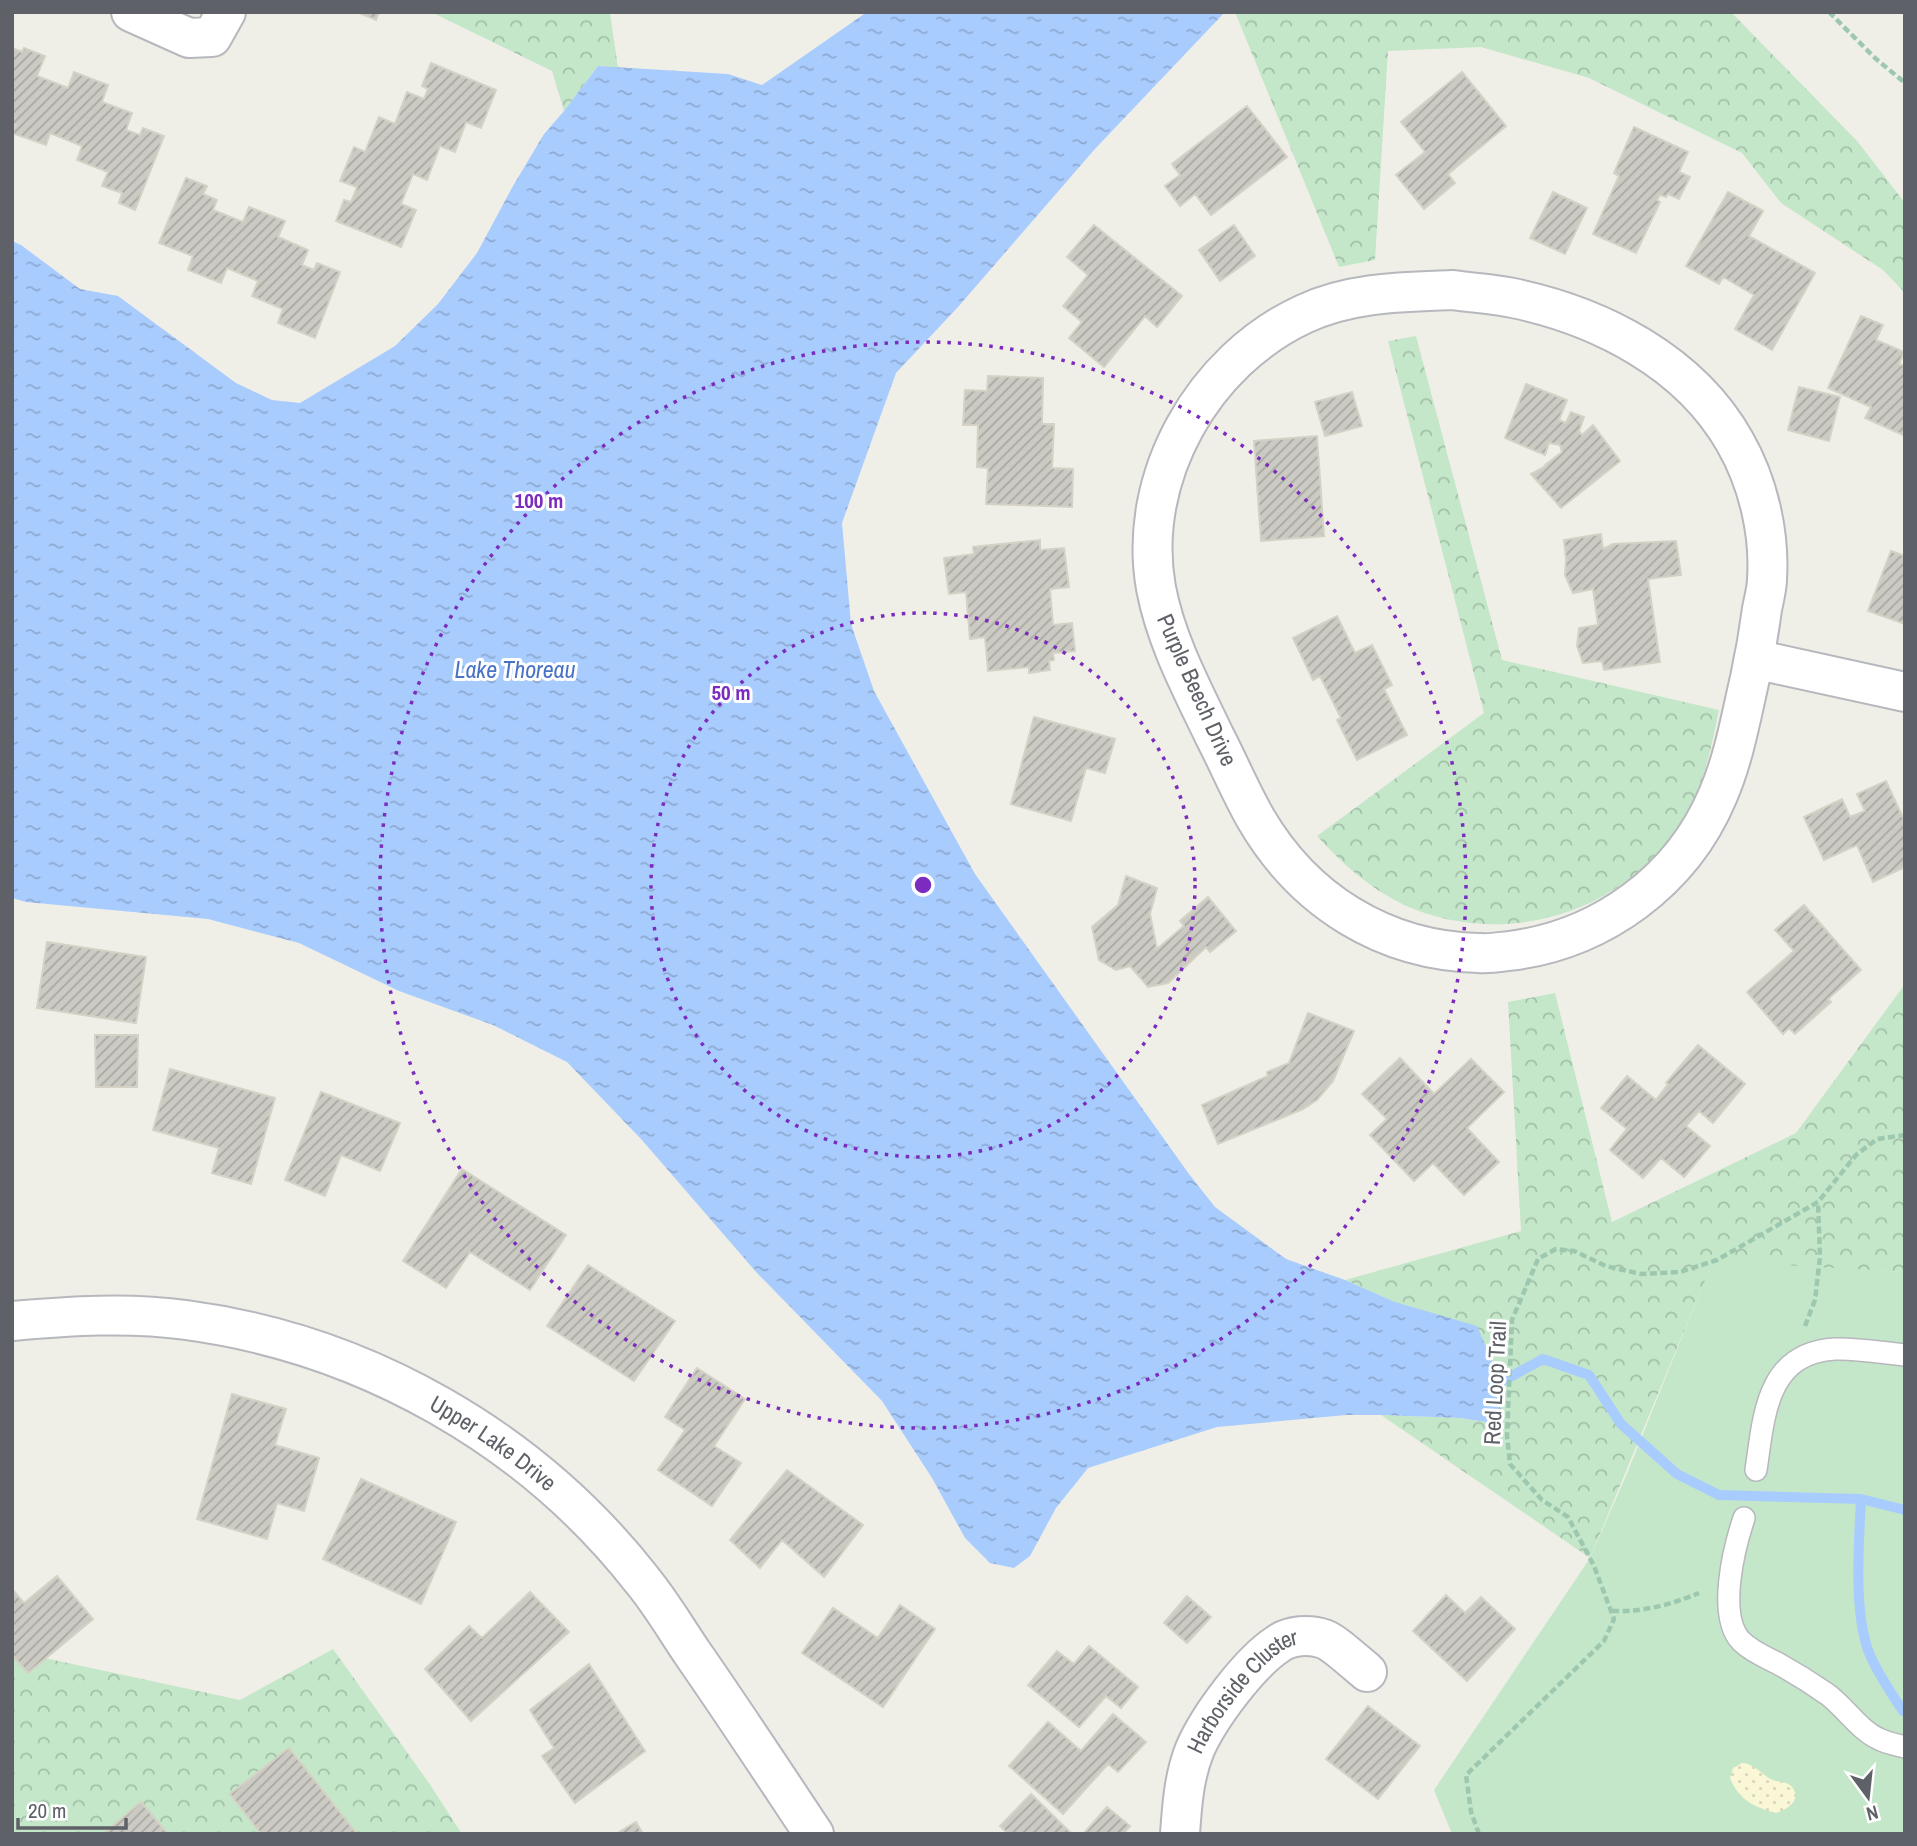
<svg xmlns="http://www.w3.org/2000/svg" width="1917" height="1846" font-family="'Archivo Narrow',sans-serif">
	<defs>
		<pattern id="forest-crowns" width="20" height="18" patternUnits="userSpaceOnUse" patternTransform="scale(1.75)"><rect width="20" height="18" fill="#c4e7c9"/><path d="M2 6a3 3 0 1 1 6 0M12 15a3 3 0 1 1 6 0" fill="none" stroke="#a2bfa7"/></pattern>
		<pattern id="sand-dots" width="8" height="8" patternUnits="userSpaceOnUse" patternTransform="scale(1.75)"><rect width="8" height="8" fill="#faf7d7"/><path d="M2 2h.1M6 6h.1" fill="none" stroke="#d9d6bb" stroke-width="1.8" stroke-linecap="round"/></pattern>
		<pattern id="water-ripples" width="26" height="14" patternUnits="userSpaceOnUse" patternTransform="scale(1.75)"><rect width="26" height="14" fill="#a9ccfe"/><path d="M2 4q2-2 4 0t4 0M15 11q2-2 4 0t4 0" fill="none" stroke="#8da9d1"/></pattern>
		<pattern id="building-hatch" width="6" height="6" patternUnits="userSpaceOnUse" patternTransform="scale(1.75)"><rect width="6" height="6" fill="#cbcac3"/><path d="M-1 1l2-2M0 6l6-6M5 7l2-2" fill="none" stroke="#a8a7a2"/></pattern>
	</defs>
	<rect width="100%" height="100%" fill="#f0efe7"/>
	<!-- grass -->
	<path fill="#c4e7c9" d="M 1713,1260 L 1905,1272 L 1905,1834 L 1452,1834 L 1434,1790 L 1590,1558 L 1628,1471 Z"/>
	<!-- forest -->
	<path fill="url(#forest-crowns)" d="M 431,12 L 610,12 L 618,68 L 598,66 L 564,111 L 552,71 Z
		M 1235,12 L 1731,12 L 1858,142 L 1905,203 L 1905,293 L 1883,270 L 1781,203 L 1742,153 L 1589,78 L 1481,47 L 1388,51 L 1375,260 L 1339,267 Z
		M 1416,336 L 1502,660 L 1719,710 C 1711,749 1704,786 1683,820 C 1625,914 1504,950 1404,905 C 1371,889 1342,864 1317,836 L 1484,713 L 1388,341 Z
		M 1905,984 L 1905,1272 L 1713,1261 L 1590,1558 L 1381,1415 L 1460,1418 L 1499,1424 L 1395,1302 L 1345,1280 L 1521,1231 L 1508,1002 L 1555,993 L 1612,1222 L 1796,1133 Z
		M 333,1649 L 429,1783 L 462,1834 L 12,1834 L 12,1651 L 240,1700 Z"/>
	<!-- sand -->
	<path fill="url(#sand-dots)" d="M 1742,1763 C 1756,1764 1761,1775 1773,1780 C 1778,1782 1786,1782 1790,1785 C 1794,1788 1795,1792 1796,1796 C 1794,1805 1785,1810 1776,1813 C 1754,1807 1739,1800 1730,1778 L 1733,1768 Z"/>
	<!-- water -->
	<path fill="url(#water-ripples)" d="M 867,12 L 1225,12 L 1094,150 L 958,307 L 896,373 L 842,523 L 851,624 L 874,691 L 975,874 L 1189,1174 L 1215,1207 L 1286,1259 L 1345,1280 L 1395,1302 L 1477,1326 L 1501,1382 L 1499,1424 L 1460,1418 L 1381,1415 L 1346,1415 L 1217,1427 L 1088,1468 L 1056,1508 L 1030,1556 L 1014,1568 L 990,1563 L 965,1538 L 932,1478 L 882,1401 L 757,1273 L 641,1139 L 567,1062 L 493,1025 L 399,991 L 299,943 L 208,919 L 26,902 L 12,898 L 12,241 L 21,245 L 80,289 L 118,296 L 236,383 L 272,400 L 300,403 L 395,346 L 438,304 L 477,253 L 513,186 L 544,134 L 564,111 L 598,66 L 728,74 L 762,85 Z"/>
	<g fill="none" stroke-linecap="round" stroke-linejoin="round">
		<!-- stream -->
		<path stroke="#a9ccfe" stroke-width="10" d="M 1501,1382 L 1543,1359 L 1589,1375 L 1621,1424 L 1677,1474 L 1719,1495 L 1861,1499 L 1905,1510
			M 1861,1499 C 1859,1541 1853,1616 1870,1655 C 1878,1674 1891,1693 1903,1711"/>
	</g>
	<!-- building -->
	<path fill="url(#building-hatch)" stroke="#d5d2c5" stroke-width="2" d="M 357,12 L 379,12 L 376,20 Z
		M 12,48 L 22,52 L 24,48 L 45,56 L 37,76 L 68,88 L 74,72 L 108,85 L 102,102 L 132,113 L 126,130 L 140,135 L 143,128 L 164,136 L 135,210 L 119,203 L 122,193 L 102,186 L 108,172 L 77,160 L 82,146 L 50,133 L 46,145 L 12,133 L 16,125 L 12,124 Z
		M 431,63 L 496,90 L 481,128 L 466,122 L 455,152 L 440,146 L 427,180 L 413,174 L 401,204 L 416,210 L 401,247 L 336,221 L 344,200 L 351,202 L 357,187 L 340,181 L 354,147 L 365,152 L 379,117 L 395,124 L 407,92 L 424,99 L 428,89 L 422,86 Z
		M 1462,72 L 1506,126 L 1448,174 L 1455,183 L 1424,209 L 1396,175 L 1425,152 L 1401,122 Z
		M 1247,106 L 1287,157 L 1211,215 L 1195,194 L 1180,206 L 1165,186 L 1180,175 L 1172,164 Z
		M 1634,127 L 1688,152 L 1679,172 L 1690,177 L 1679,199 L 1668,194 L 1666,197 L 1660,195 L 1657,200 L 1660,202 L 1636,253 L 1593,234 L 1619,176 L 1614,173 Z
		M 186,178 L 207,186 L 203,194 L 217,200 L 213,210 L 243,222 L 249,207 L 285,221 L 278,237 L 308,250 L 302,265 L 314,270 L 317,263 L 340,272 L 315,338 L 278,323 L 283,309 L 252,296 L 258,281 L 227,268 L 221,283 L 188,270 L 193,256 L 159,243 Z
		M 1553,192 L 1587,208 L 1565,254 L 1530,238 Z
		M 1728,192 L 1763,211 L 1749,236 L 1815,273 L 1772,350 L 1735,329 L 1754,295 L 1723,277 L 1719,284 L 1686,266 Z
		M 1094,225 L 1182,296 L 1157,327 L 1145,316 L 1104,367 L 1069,338 L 1082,322 L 1063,306 L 1088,275 L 1067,257 Z
		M 1234,225 L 1255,256 L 1220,281 L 1199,250 Z
		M 1861,316 L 1883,325 L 1876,340 L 1904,352 L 1899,364 L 1905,366 L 1905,436 L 1865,418 L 1871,407 L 1828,388 Z
		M 988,376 L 1043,378 L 1042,424 L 1054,424 L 1052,468 L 1073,469 L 1072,507 L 986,504 L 988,468 L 977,467 L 978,425 L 963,425 L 965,390 L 987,391 Z
		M 1526,384 L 1567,400 L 1559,420 L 1566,423 L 1571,412 L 1584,417 L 1579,431 L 1582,435 L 1593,425 L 1620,461 L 1561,508 L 1531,474 L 1546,466 L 1545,465 L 1562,452 L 1560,445 L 1549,443 L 1545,455 L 1505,438 Z
		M 1799,387 L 1840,397 L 1829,441 L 1788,430 Z
		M 1352,392 L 1362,426 L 1325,436 L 1315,402 Z
		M 1317,436 L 1324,536 L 1261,541 L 1254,441 Z
		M 1601,534 L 1603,549 L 1613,544 L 1676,541 L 1681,575 L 1648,579 L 1660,662 L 1604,670 L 1602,661 L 1583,663 L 1577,646 L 1579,628 L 1598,625 L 1593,589 L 1573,593 L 1565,575 L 1566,559 L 1564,540 Z
		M 1040,540 L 1040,550 L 1064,548 L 1069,587 L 1050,589 L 1053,625 L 1072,623 L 1075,651 L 1053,653 L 1054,660 L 1049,661 L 1050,670 L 1029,673 L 1029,667 L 988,671 L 985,637 L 970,639 L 966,592 L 949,594 L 944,558 L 974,554 L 973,547 Z
		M 1891,551 L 1905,556 L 1905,624 L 1868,611 Z
		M 1337,616 L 1355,653 L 1372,645 L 1392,685 L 1384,689 L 1407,735 L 1357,760 L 1337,720 L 1341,718 L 1320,676 L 1313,680 L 1293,638 Z
		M 1034,717 L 1115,739 L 1105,773 L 1086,768 L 1071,821 L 1011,804 Z
		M 1886,781 L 1905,822 L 1905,867 L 1873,882 L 1857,845 L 1824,860 L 1804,817 L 1842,799 L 1850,817 L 1865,811 L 1857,794 Z
		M 1126,876 L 1157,888 L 1150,914 L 1157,949 L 1184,926 L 1180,921 L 1208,897 L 1236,931 L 1210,952 L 1206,947 L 1168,983 L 1148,987 L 1130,966 L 1116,970 L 1099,960 L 1092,927 L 1118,905 Z
		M 1804,905 L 1861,970 L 1828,999 L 1831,1002 L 1795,1034 L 1789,1028 L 1783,1034 L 1747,992 L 1794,951 L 1775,930 Z
		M 47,942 L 146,957 L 136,1023 L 37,1008 Z
		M 1308,1013 L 1354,1031 L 1333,1081 L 1317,1100 L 1303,1109 L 1218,1144 L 1202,1105 L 1268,1076 L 1267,1072 L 1289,1063 Z
		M 95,1035 L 138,1035 L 137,1087 L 96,1087 Z
		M 1698,1045 L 1745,1084 L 1713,1123 L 1699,1111 L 1686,1126 L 1710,1146 L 1684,1177 L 1661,1158 L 1643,1178 L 1610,1150 L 1627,1129 L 1601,1108 L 1627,1076 L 1656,1100 L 1668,1084 L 1666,1083 Z
		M 1400,1058 L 1434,1094 L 1471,1059 L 1504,1092 L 1467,1128 L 1499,1162 L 1464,1195 L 1433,1163 L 1414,1181 L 1370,1135 L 1387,1119 L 1362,1094 Z
		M 170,1069 L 275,1098 L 251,1184 L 212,1173 L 219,1148 L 153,1130 Z
		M 321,1092 L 400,1123 L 380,1171 L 341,1155 L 325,1196 L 285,1180 Z
		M 462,1169 L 566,1235 L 530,1290 L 470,1252 L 446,1288 L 403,1261 Z
		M 588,1265 L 675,1321 L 634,1381 L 547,1326 Z
		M 697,1368 L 745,1399 L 714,1446 L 741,1463 L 712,1506 L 658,1470 L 685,1430 L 665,1417 Z
		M 232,1394 L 286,1409 L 275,1445 L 319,1458 L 304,1511 L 277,1503 L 267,1539 L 197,1519 Z
		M 787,1470 L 863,1525 L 824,1577 L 782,1540 L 760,1568 L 730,1540 Z
		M 361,1479 L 456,1522 L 421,1604 L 323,1559 Z
		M 57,1576 L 93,1619 L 28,1673 L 12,1655 L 12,1589 L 24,1603 Z
		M 530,1592 L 569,1632 L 471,1721 L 425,1669 L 469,1626 L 482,1638 Z
		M 1446,1595 L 1465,1613 L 1481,1597 L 1515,1629 L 1467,1681 L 1413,1631 Z
		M 1187,1596 L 1211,1617 L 1187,1643 L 1164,1623 Z
		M 900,1605 L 935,1629 L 883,1707 L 802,1653 L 833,1608 L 878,1638 Z
		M 1089,1646 L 1138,1687 L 1121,1708 L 1106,1696 L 1079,1727 L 1028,1685 L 1057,1651 L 1074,1664 Z
		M 589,1664 L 645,1751 L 575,1803 L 542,1756 L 554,1748 L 530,1710 Z
		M 1368,1706 L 1420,1746 L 1378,1799 L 1326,1759 Z
		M 1113,1714 L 1146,1742 L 1118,1772 L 1108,1764 L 1063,1814 L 1009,1766 L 1048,1722 L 1081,1751 Z
		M 289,1748 L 357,1834 L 261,1834 L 230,1794 Z
		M 1031,1794 L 1072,1834 L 1008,1834 L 1000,1826 Z
		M 141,1802 L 168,1834 L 103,1834 Z
		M 1107,1807 L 1130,1826 L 1123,1834 L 1085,1834 L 1084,1833 Z
		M 636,1822 L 643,1834 L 616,1834 Z"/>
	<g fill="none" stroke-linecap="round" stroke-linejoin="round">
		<defs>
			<path id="service" d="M 1756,1470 C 1764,1416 1766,1353 1835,1349 C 1857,1348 1883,1353 1905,1355
				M 1744,1518 C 1734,1548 1717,1615 1741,1641 C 1751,1651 1765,1657 1777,1663 C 1795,1673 1811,1683 1827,1694 C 1845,1707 1859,1730 1879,1739 C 1887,1743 1897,1745 1905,1747"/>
			<g id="minor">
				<path d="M 131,12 L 189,38 L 212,37 L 226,12"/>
				<path d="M 1453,290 C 1473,293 1493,294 1513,298 C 1600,316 1690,362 1735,442 C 1758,482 1770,533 1767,579 C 1767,588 1764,599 1762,609 C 1759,632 1755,655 1750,678 C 1741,717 1734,758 1718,795 C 1682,881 1601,940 1509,951 C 1500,952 1489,954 1479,953 C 1384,951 1304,901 1256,819 C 1241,793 1229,764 1215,737 C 1192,689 1166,641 1156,588 C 1136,477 1204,360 1304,314 C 1350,292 1403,292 1453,290 Z"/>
				<path d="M 1754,659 L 1905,692"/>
				<path id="s1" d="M 12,1321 C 70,1316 128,1312 186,1320 C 365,1344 531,1438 642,1580 C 661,1603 676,1629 693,1654 C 734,1713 774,1774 814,1834"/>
				<path id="s2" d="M 1180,1834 C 1182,1805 1184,1776 1195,1749 C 1209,1717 1249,1663 1278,1644 C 1290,1635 1310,1634 1324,1639 C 1335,1643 1357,1664 1367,1672"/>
			</g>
		</defs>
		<!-- service casing -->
		<use href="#service" stroke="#b7b8bd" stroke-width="24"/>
		<!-- minor casing -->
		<use href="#minor" stroke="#b7b8bd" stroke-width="42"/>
		<!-- path -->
		<path stroke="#9dc8af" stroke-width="4.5" stroke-dasharray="7 3.5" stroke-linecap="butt" d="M 1829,12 L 1875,58 L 1905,83
			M 1805,1326 L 1815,1300 L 1820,1257 L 1818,1202
			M 1612,1611 C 1643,1612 1670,1605 1699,1593
			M 1479,1834 L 1471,1812 L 1466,1775 L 1604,1641 L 1614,1619 L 1594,1566 L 1568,1517 L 1542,1500 L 1510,1464 L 1507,1435 L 1512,1320 L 1538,1259 L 1556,1249 L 1574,1251 L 1606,1266 L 1641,1274 L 1680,1272 L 1717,1260 L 1818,1202 L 1856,1155 L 1877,1139 L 1905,1135"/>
		<!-- service -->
		<use href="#service" stroke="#fff" stroke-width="21"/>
		<!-- minor -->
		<use href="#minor" stroke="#fff" stroke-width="38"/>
	</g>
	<!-- distance rings -->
	<g fill="none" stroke="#7b2cbf" stroke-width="3.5" stroke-dasharray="3.5 7">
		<circle cx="923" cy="885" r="272"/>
		<circle cx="923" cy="885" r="543"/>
	</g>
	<g text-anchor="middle" stroke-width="6" stroke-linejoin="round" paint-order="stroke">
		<!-- street labels -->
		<g font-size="23" fill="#5e6167" stroke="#fff">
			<text transform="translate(1197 690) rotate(66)" y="8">Purple Beech Drive</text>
			<text transform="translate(1495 1383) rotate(-87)" y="8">Red Loop Trail</text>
			<text dy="8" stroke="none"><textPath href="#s1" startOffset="509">Upper Lake Drive</textPath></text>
			<text dy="8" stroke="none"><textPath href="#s2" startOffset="163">Harborside Cluster</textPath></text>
		</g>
		<!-- water labels -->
		<g font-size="24" font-style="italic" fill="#4a73c3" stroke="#fff">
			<text x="515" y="678">Lake Thoreau</text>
		</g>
	</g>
	<circle cx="923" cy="885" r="10" fill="#7b2cbf" stroke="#fff" stroke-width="3.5"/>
	<g font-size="21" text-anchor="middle" font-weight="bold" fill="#7b2cbf" stroke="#fff" stroke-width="6" stroke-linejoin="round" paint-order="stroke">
		<text x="539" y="508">100 m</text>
		<text x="731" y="700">50 m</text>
	</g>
	<!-- border -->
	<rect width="1917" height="1846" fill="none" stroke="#5e6167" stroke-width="28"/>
	<!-- north arrow -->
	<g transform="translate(1868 1797) rotate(165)" stroke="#ffffff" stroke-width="5" paint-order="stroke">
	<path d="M0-5L12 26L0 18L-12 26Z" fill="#5e6167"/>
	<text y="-10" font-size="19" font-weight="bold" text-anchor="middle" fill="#5e6167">N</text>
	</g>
	<!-- scale -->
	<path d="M18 1818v10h108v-10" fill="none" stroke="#5e6167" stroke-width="3.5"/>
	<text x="28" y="1818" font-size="21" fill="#5e6167" stroke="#ffffff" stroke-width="5" paint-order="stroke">20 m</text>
</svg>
